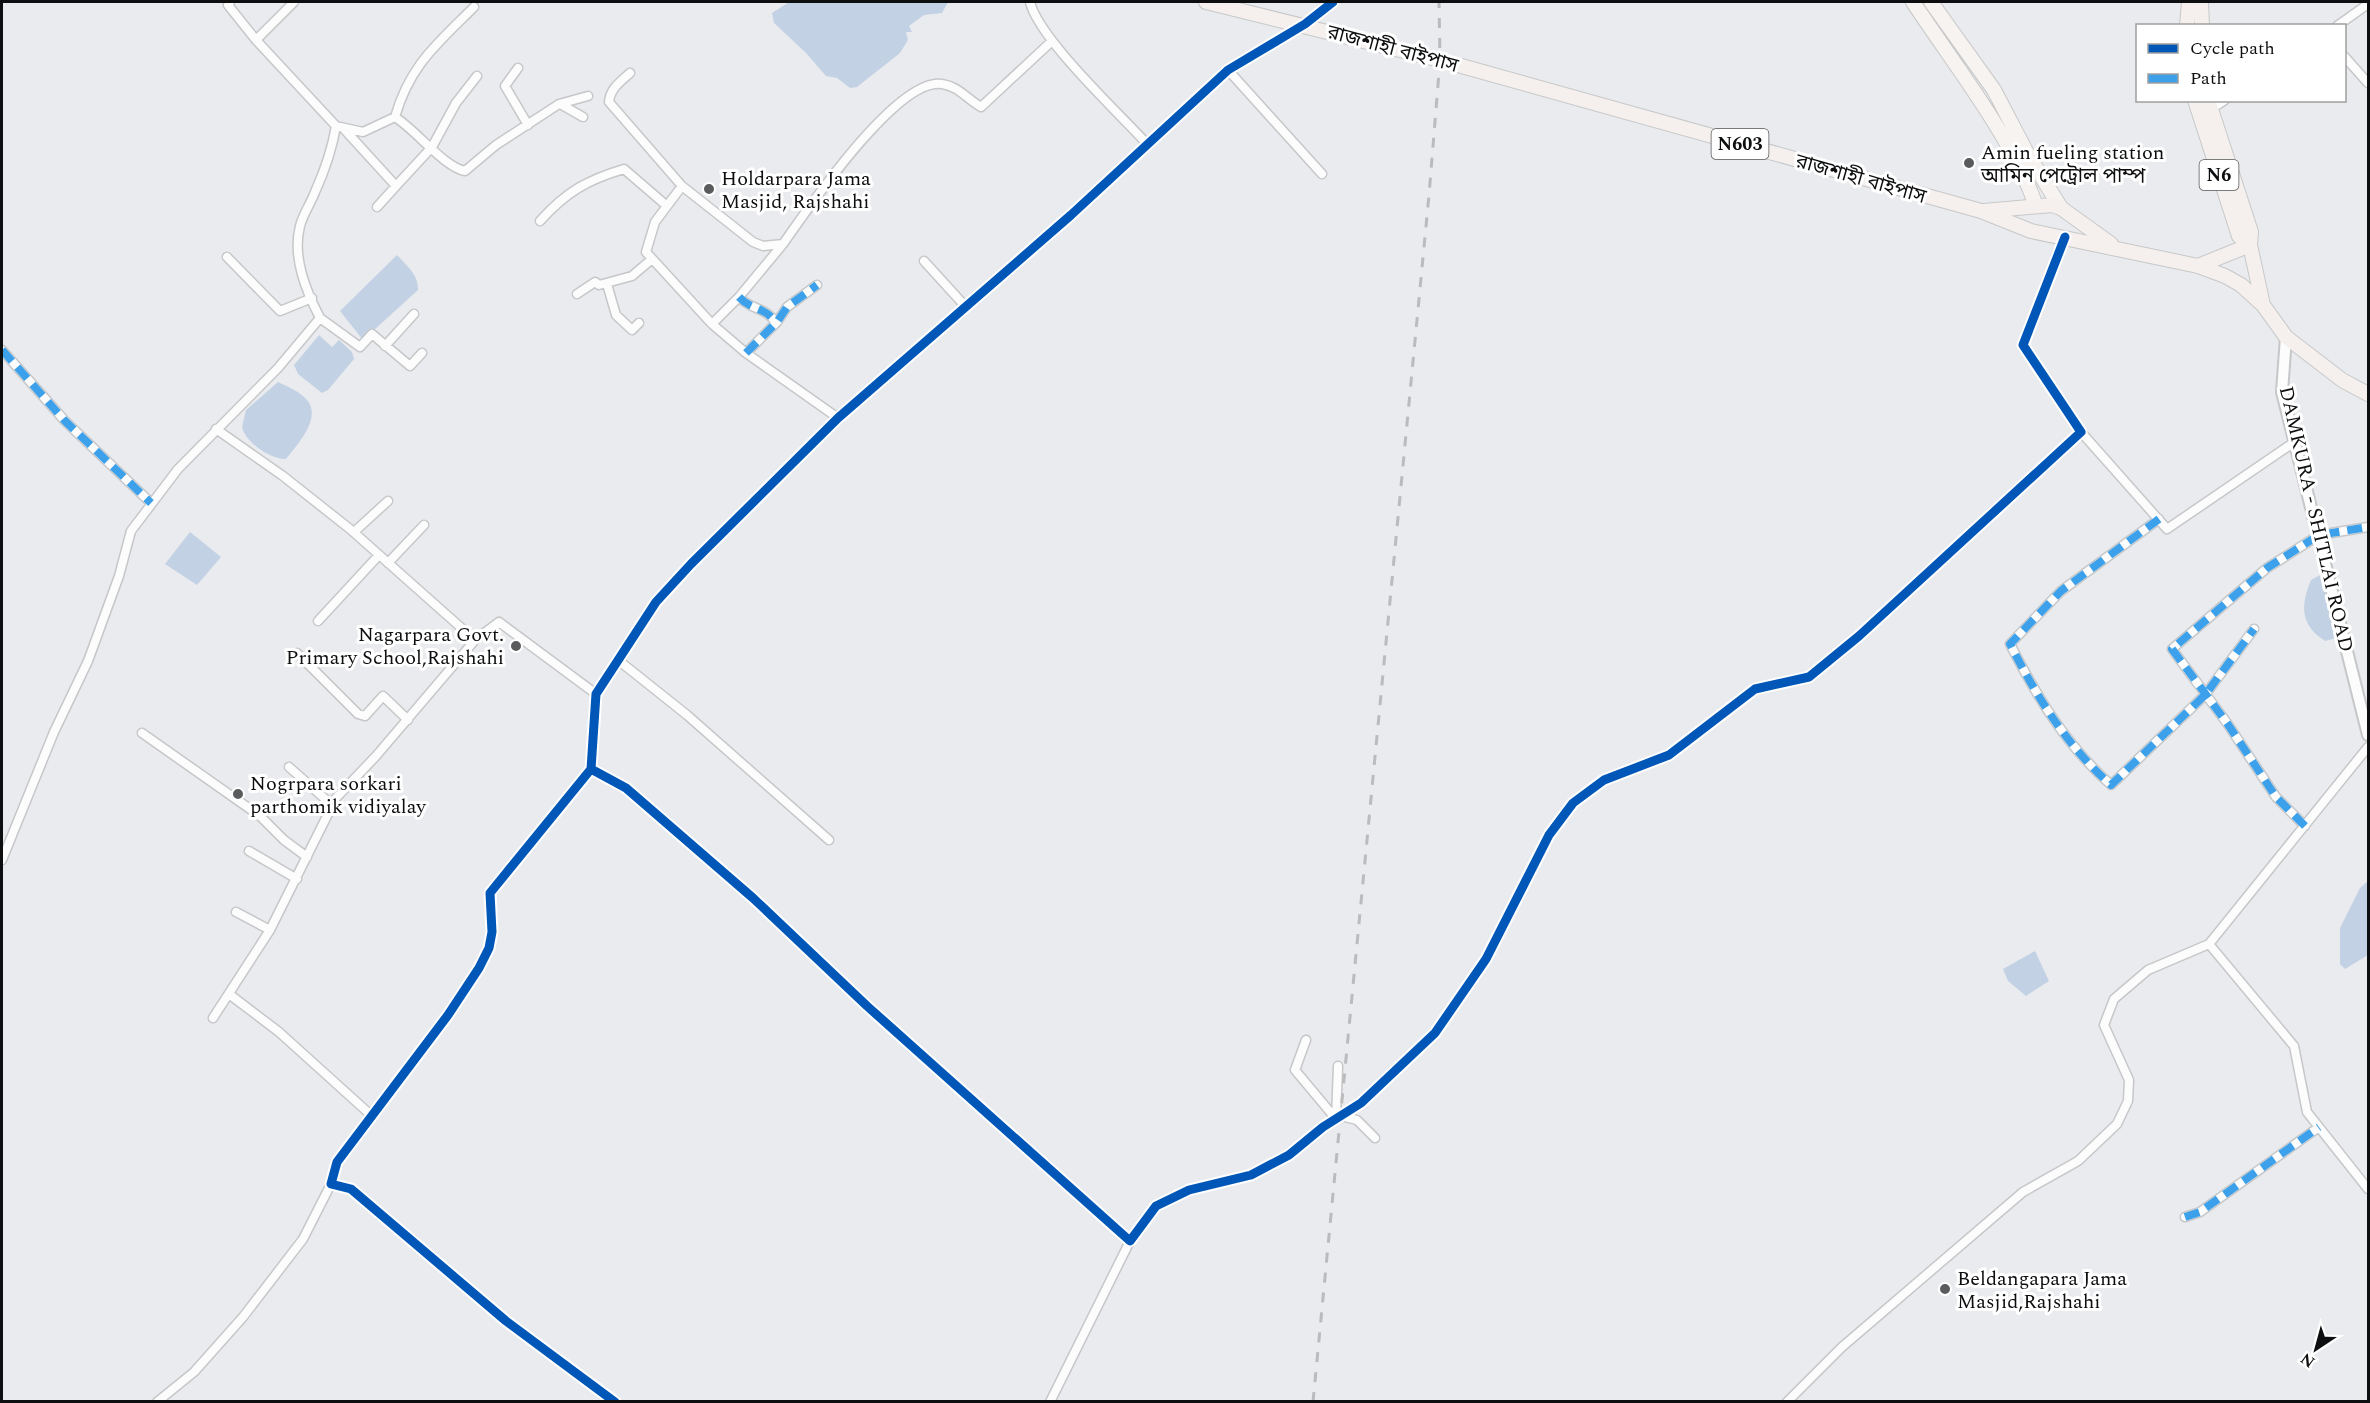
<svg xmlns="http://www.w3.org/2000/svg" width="2370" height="1403" font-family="Spectral,'Noto Sans Bengali',serif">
	<rect width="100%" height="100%" fill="#eaebee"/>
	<!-- water -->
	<path fill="#c2d2e4" d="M 789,2 L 948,2 L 942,13 L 924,15 L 909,26 L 912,32 L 906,32 L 908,40 L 900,53 L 857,87 L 850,88 L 837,78 L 826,76 L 806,53 L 774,23 L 772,13 Z
		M 397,255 C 406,265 419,275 418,290 L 363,340 L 340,311 Z
		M 319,335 L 332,347 L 339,340 L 352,352 L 354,359 L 328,390 L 322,393 L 298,374 L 294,365 Z
		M 278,382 C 286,386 296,390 303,396 C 326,414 298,444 286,459 C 271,460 245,442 242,427 L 246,410 Z
		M 190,532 L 221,557 L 197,585 L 165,564 Z
		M 2324,573 L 2340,637 L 2325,641 C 2299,624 2301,605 2311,580 Z
		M 2368,881 L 2368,955 L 2345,969 L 2340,964 L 2340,928 L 2360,888 Z
		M 2035,951 L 2049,981 L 2026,996 L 2008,981 L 2003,969 Z"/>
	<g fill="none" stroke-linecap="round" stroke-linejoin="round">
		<defs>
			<path id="minor" d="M 230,2 L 228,5 L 256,40
				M 1030,2 C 1039,39 1119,113 1148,145
				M 2337,26 L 2368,4
				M 2344,56 L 2368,83
				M 518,68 L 505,86 L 528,125
				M 1228,70 L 1322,174
				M 630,73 C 620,82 610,89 609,102 L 682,186
				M 562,105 L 583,117
				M 2210,110 L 2225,100
				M 395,117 C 410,65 437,44 474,7
				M 336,126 L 363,132 L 395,117 C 417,131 444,167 465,171 L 496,145 L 559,104 L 588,96
				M 344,129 L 396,186 L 432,147 L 456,103 L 477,76
				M 377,207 L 396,186
				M 540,221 C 566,192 587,180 624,169 L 667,206
				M 227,257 L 280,311 L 312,298
				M 924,261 L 965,306
				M 607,284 L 616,315 L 632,330 L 639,323
				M 577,294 L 595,282 L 599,285 L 632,276 L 652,259
				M 739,297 C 752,311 765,306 776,323
				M 320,318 L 360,347 L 372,334 L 410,366 L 422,353
				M 712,324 L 739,297 L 783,244
				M 385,346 L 414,314
				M 2,350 L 65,421 L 151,503
				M 746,353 L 777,322 L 787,307 L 817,285
				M 838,418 L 746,353 L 712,324 L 646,252 L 655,222 L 682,186 L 753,242 L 763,246 L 783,244 C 807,210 897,77 942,84 C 958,86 967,99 981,107 L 1052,41
				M 216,429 L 283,476 L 350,529 L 475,640 L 499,622 L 596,694
				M 2081,432 L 2167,529 L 2296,441
				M 2159,519 L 2061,591 L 2010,644 C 2037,697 2066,745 2111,785 L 2205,695 L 2254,629
				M 354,532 L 388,501
				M 388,563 L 424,525
				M 318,621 L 379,555
				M 297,653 L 358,714 L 365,716 L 383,696 L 408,720
				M 618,660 L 687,715 L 829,840
				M 142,733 L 260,816 L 284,840 L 307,857
				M 2368,747 L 2209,944 L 2294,1046 L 2307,1112 L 2368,1189
				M 289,767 L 332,805
				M 591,769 L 626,788 L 753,898 L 867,1006 L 1130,1241 L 1156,1206 L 1189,1190 L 1251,1175 L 1289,1155 L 1323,1127 L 1361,1103 L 1435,1033 L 1486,959 L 1549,835 L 1573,803 L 1604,780 L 1669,755 L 1755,689 L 1809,677 L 1859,636 L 2081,432 L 2023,345 L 2065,237
				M 2305,826 L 2276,797 L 2227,723 L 2172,649 L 2267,568 L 2319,535 L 2368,527
				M 249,851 L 297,879
				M 2,860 L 54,732 L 88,661 L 119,576 L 131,531 L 178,469 L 278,368 L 320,318 C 306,291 292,257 300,226 C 303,214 311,203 315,192 C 325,170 332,150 336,126 L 256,40 L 294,2
				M 236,912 L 270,930
				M 229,994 L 279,1032 L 372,1116
				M 213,1018 L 270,930 L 336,798 L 376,756 L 475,640
				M 1306,1040 L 1295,1070 L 1336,1119
				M 1341,1116 L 1357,1120 L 1375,1138
				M 1336,1119 L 1338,1066
				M 2185,1217 L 2200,1212 L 2319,1127
				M 157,1402 L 194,1372 L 243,1317 L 303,1239 L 331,1184
				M 615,1402 L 506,1321 L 351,1189 L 331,1184 L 337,1162 L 448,1015 L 479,968 L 489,948 L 492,932 L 490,893 L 591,769 L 596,694 L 656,602 L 691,564 L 838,418 L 1071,215 L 1228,70 L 1305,24 L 1333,2
				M 1050,1402 L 1130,1241
				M 1787,1402 L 1842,1347 L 2023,1192 L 2078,1161 L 2117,1124 L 2128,1101 L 2129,1080 L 2104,1025 L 2114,999 L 2148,970 L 2209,944"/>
			<path id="tertiary" d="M 2286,337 L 2282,392 L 2368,735"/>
			<path id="primary" d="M 1913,2 C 1953,63 2013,138 2036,206
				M 1931,2 L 1994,90 L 2028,155 L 2061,208"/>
			<path id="trunk" d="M 1206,2 L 1440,60 L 1981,211 L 2031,231 L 2198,266 L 2225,276 L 2241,285 L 2263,305 L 2286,337 L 2342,380 L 2368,394
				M 2201,2 L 2202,26
				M 2187,26 L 2189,2
				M 2195,100 L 2239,236 L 2250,245
				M 2208,100 L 2251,232 L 2250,245 L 2263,305
				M 1984,211 L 2052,205 L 2061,208 L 2111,244
				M 2198,266 L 2250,245"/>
		</defs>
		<!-- minor casing -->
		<use href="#minor" stroke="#c6c7c9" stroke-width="11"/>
		<!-- tertiary casing -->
		<use href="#tertiary" stroke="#c6c7c9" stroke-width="14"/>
		<!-- primary casing -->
		<use href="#primary" stroke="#c7c8c9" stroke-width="16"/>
		<!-- trunk casing -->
		<use href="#trunk" stroke="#c7c8c9" stroke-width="16"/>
		<!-- minor -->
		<use href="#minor" stroke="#fcfcfc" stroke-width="8"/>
		<!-- tertiary -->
		<use href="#tertiary" stroke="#fcfcfc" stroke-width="10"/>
		<!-- primary -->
		<use href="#primary" stroke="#f7f3f1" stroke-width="14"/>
		<!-- trunk -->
		<use href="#trunk" stroke="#f5f0ee" stroke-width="14"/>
		<!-- rail -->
		<path stroke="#babbbc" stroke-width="3" stroke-dasharray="10 10" stroke-linecap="butt" d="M 1313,1402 L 1429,195 L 1440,60 L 1439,2"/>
		<!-- quiet -->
		<path stroke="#3ca1ea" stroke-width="8" stroke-dasharray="15 8" stroke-linecap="butt" d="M 739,297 C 752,311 765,306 776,323
			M 2,350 L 65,421 L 151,503
			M 746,353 L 777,322 L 787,307 L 817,285
			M 2159,519 L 2061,591 L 2010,644 C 2037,697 2066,745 2111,785 L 2205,695 L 2254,629
			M 2305,826 L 2276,797 L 2227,723 L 2172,649 L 2267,568 L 2319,535 L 2368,527
			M 2185,1217 L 2200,1212 L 2319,1127"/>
		<defs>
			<path id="cycleway" d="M 591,769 L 626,788 L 753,898 L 867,1006 L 1130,1241 L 1156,1206 L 1189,1190 L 1251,1175 L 1289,1155 L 1323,1127 L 1361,1103 L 1435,1033 L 1486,959 L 1549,835 L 1573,803 L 1604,780 L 1669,755 L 1755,689 L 1809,677 L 1859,636 L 2081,432 L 2023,345 L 2065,237
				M 615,1402 L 506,1321 L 351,1189 L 331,1184 L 337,1162 L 448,1015 L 479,968 L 489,948 L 492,932 L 490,893 L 591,769 L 596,694 L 656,602 L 691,564 L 838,418 L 1071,215 L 1228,70 L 1305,24 L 1333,2"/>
		</defs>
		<!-- cycleway casing -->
		<use href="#cycleway" stroke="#fff" stroke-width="13"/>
		<!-- cycleway -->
		<use href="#cycleway" stroke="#0057b8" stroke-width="9"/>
	</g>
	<!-- markers -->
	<g fill="#5a5b5d" stroke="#fff" stroke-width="2">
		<circle cx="1969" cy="163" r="6"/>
		<circle cx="709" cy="189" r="6"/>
		<circle cx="516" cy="646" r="6"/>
		<circle cx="238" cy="794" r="6"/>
		<circle cx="1945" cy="1289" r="6"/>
	</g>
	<g text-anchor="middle" stroke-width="6" stroke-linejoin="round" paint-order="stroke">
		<!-- shield labels -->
		<g fill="#fff" stroke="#565657" stroke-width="1.5">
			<rect x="1711.5" y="129" width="57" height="30" rx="4.5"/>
			<rect x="2199.5" y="160" width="39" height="30" rx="4.5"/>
		</g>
		<g font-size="18" font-weight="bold" fill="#0d0e0f">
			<text x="1740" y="150">N603</text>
			<text x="2219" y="181">N6</text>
		</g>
		<!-- street labels -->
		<g font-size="20" fill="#0d0e0f" stroke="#fff">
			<text transform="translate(1393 48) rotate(15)" y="7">রাজশাহী বাইপাস</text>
			<text transform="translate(1861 178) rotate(16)" y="7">রাজশাহী বাইপাস</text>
			<text transform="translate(2317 519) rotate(77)" y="7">DAMKURA - SHITLAI ROAD</text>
		</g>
		<!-- poi labels -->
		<g font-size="20" fill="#0d0e0f" stroke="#fff" text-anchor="start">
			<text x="1981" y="159">Amin fueling station<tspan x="1981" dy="23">আমিন পেট্রোল পাম্প</tspan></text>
			<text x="721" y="185">Holdarpara Jama<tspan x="721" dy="23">Masjid, Rajshahi</tspan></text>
			<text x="504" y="641" text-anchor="end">Nagarpara Govt.<tspan x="504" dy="23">Primary School,Rajshahi</tspan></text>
			<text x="250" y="790">Nogrpara sorkari<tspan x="250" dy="23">parthomik vidiyalay</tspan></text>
			<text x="1957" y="1285">Beldangapara Jama<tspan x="1957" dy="23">Masjid,Rajshahi</tspan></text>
		</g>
	</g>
	<!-- border -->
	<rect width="2370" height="1403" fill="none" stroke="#0d0e0f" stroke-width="6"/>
	<!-- legend -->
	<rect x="2136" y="24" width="210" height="78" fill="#ffffff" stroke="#9e9f9f" stroke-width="1.5"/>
	<rect x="2148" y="44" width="30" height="9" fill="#0057b8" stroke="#9e9f9f" stroke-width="1.5"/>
	<text x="2190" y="54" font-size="18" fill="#0d0e0f">Cycle path</text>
	<rect x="2148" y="74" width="30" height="9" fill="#3ca1ea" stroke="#9e9f9f" stroke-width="1.5"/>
	<text x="2190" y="84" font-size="18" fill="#0d0e0f">Path</text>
	<!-- north arrow -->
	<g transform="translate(2316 1349) rotate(216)" stroke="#ffffff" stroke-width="4.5" paint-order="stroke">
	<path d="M0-4.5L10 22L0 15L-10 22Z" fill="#0d0e0f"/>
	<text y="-9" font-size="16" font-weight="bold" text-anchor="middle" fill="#0d0e0f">N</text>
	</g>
</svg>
